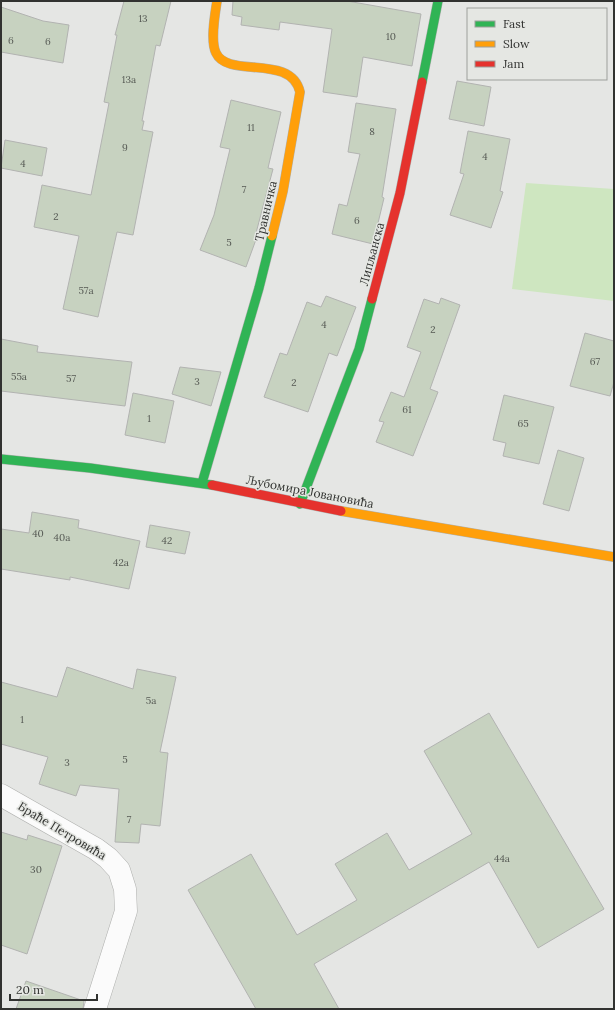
<svg xmlns="http://www.w3.org/2000/svg" width="615" height="1010" font-family="Lora,serif">
	<rect width="100%" height="100%" fill="#e5e6e4"/>
	<!-- green -->
	<path fill="#cee6c0" d="M 526,183 L 614,189 L 614,301 L 512,289 Z"/>
	<!-- building -->
	<path fill="#c7d2c0" stroke="#b2b3b1" d="M 124,1 L 171,1 L 160,46 L 156,45 L 142,121 L 144,121 L 142,130 L 153,132 L 133,235 L 117,232 L 98,317 L 63,309 L 79,236 L 34,227 L 42,185 L 91,195 L 109,103 L 104,102 L 117,35 L 115,35 Z
		M 233,1 L 347,1 L 421,14 L 412,66 L 363,57 L 357,97 L 323,92 L 332,29 L 280,22 L 279,30 L 241,25 L 242,17 L 232,15 Z
		M 1,7 L 43,21 L 69,25 L 63,63 L 1,52 Z
		M 457,81 L 491,87 L 484,126 L 449,119 Z
		M 231,100 L 281,112 L 268,168 L 273,169 L 256,233 L 258,234 L 246,267 L 200,250 L 214,215 L 230,149 L 220,147 Z
		M 356,103 L 396,109 L 382,197 L 384,198 L 373,244 L 332,234 L 339,204 L 347,206 L 360,154 L 348,152 Z
		M 468,131 L 510,139 L 500,191 L 503,192 L 491,228 L 450,215 L 464,174 L 460,173 Z
		M 5,140 L 47,148 L 42,176 L 1,168 Z
		M 326,296 L 356,307 L 337,356 L 329,353 L 308,412 L 264,397 L 280,353 L 287,355 L 307,302 L 321,307 Z
		M 441,298 L 460,305 L 430,389 L 438,392 L 413,456 L 376,442 L 384,422 L 379,421 L 391,392 L 404,397 L 421,352 L 407,347 L 424,299 L 439,304 Z
		M 585,333 L 614,341 L 614,382 L 610,396 L 570,386 Z
		M 1,339 L 38,346 L 37,352 L 132,362 L 125,406 L 1,391 Z
		M 180,367 L 221,372 L 211,406 L 172,394 Z
		M 133,393 L 174,401 L 165,443 L 125,435 Z
		M 504,395 L 554,407 L 539,464 L 503,456 L 506,443 L 493,440 Z
		M 558,450 L 584,458 L 569,511 L 543,504 Z
		M 32,512 L 79,520 L 78,528 L 140,541 L 129,589 L 70,577 L 70,580 L 1,569 L 1,529 L 29,533 Z
		M 150,525 L 190,532 L 185,554 L 146,547 Z
		M 67,667 L 133,689 L 137,669 L 176,677 L 160,752 L 168,753 L 160,826 L 141,824 L 139,843 L 115,842 L 119,789 L 80,785 L 76,796 L 39,784 L 48,757 L 1,744 L 1,682 L 57,697 Z
		M 489,713 L 604,909 L 538,948 L 489,862 L 314,964 L 339,1009 L 256,1009 L 188,890 L 251,854 L 297,935 L 357,900 L 335,864 L 387,833 L 409,870 L 472,834 L 424,751 Z
		M 1,832 L 27,840 L 28,835 L 62,846 L 27,954 L 1,945 Z
		M 26,981 L 84,1001 L 83,1009 L 16,1009 Z"/>
	<g fill="none" stroke-linecap="round" stroke-linejoin="round">
		<defs>
			<path id="street" d="M 1,795 L 96,849 L 108,858 L 119,870 L 125,889 L 126,911 L 95,1009"/>
			<path id="fast" d="M 422,82 L 438,1
				M 1,459 L 90,468 L 212,485
				M 202,483 L 259,288 L 272,236
				M 300,504 L 359,349 L 372,299"/>
			<path id="slow" d="M 217,1 C 215,14 210,41 216,53 C 228,79 291,53 300,92 L 283,191 L 272,236
				M 341,511 L 614,557"/>
			<path id="jam" d="M 372,299 L 400,193 L 422,82
				M 212,485 L 341,511"/>
		</defs>
		<!-- street casing -->
		<use href="#street" stroke="#afb0ae" stroke-width="23"/>
		<!-- fast casing -->
		<use href="#fast" stroke="#afb0ae" stroke-width="10"/>
		<!-- slow casing -->
		<use href="#slow" stroke="#afb0ae" stroke-width="10"/>
		<!-- jam casing -->
		<use href="#jam" stroke="#afb0ae" stroke-width="10"/>
		<!-- street -->
		<use href="#street" stroke="#fbfbfb" stroke-width="22"/>
		<!-- fast -->
		<use href="#fast" stroke="#30b455" stroke-width="9"/>
		<!-- slow -->
		<use href="#slow" stroke="#ff9f0a" stroke-width="9"/>
		<!-- jam -->
		<use href="#jam" stroke="#e5322d" stroke-width="9"/>
	</g>
	<g text-anchor="middle" stroke-width="3" stroke-linejoin="round" paint-order="stroke">
		<!-- number labels -->
		<g font-size="10" fill="#565a54">
			<text x="143" y="22">13</text>
			<text x="391" y="40">10</text>
			<text x="11" y="44">6</text>
			<text x="48" y="45">6</text>
			<text x="129" y="83">13a</text>
			<text x="251" y="131">11</text>
			<text x="372" y="135">8</text>
			<text x="125" y="151">9</text>
			<text x="485" y="160">4</text>
			<text x="23" y="167">4</text>
			<text x="244" y="193">7</text>
			<text x="56" y="220">2</text>
			<text x="357" y="224">6</text>
			<text x="229" y="246">5</text>
			<text x="86" y="294">57a</text>
			<text x="324" y="328">4</text>
			<text x="433" y="333">2</text>
			<text x="595" y="365">67</text>
			<text x="19" y="380">55a</text>
			<text x="71" y="382">57</text>
			<text x="197" y="385">3</text>
			<text x="294" y="386">2</text>
			<text x="407" y="413">61</text>
			<text x="149" y="422">1</text>
			<text x="523" y="427">65</text>
			<text x="38" y="537">40</text>
			<text x="62" y="541">40a</text>
			<text x="167" y="544">42</text>
			<text x="121" y="566">42a</text>
			<text x="151" y="704">5a</text>
			<text x="22" y="723">1</text>
			<text x="125" y="763">5</text>
			<text x="67" y="766">3</text>
			<text x="129" y="823">7</text>
			<text x="502" y="862">44a</text>
			<text x="36" y="873">30</text>
		</g>
		<!-- street labels -->
		<g font-size="12" fill="#313230" stroke="#e5e7e3">
			<text transform="translate(266 211) rotate(-77)" y="4">Травничка</text>
			<text transform="translate(372 254) rotate(-75)" y="4">Липљанска</text>
			<text transform="translate(310 492) rotate(11)" y="4">Љубомира Јовановића</text>
			<text transform="translate(62 831) rotate(31)" y="4">Браће Петровића</text>
		</g>
	</g>
	<!-- border -->
	<rect width="615" height="1010" fill="none" stroke="#313230" stroke-width="4"/>
	<!-- legend -->
	<rect x="467" y="8" width="140" height="72" fill="#e5e7e3" stroke="#9d9f9b"/>
	<rect x="475" y="21" width="20" height="6" fill="#30b455" stroke="#9d9f9b"/>
	<text x="503" y="28" font-size="12" fill="#313230">Fast</text>
	<rect x="475" y="41" width="20" height="6" fill="#ff9f0a" stroke="#9d9f9b"/>
	<text x="503" y="48" font-size="12" fill="#313230">Slow</text>
	<rect x="475" y="61" width="20" height="6" fill="#e5322d" stroke="#9d9f9b"/>
	<text x="503" y="68" font-size="12" fill="#313230">Jam</text>
	<!-- scale -->
	<path d="M10 994v6h87v-6" fill="none" stroke="#313230" stroke-width="2"/>
	<text x="16" y="994" font-size="12" fill="#313230" stroke="#e5e7e3" stroke-width="3" paint-order="stroke">20 m</text>
</svg>
